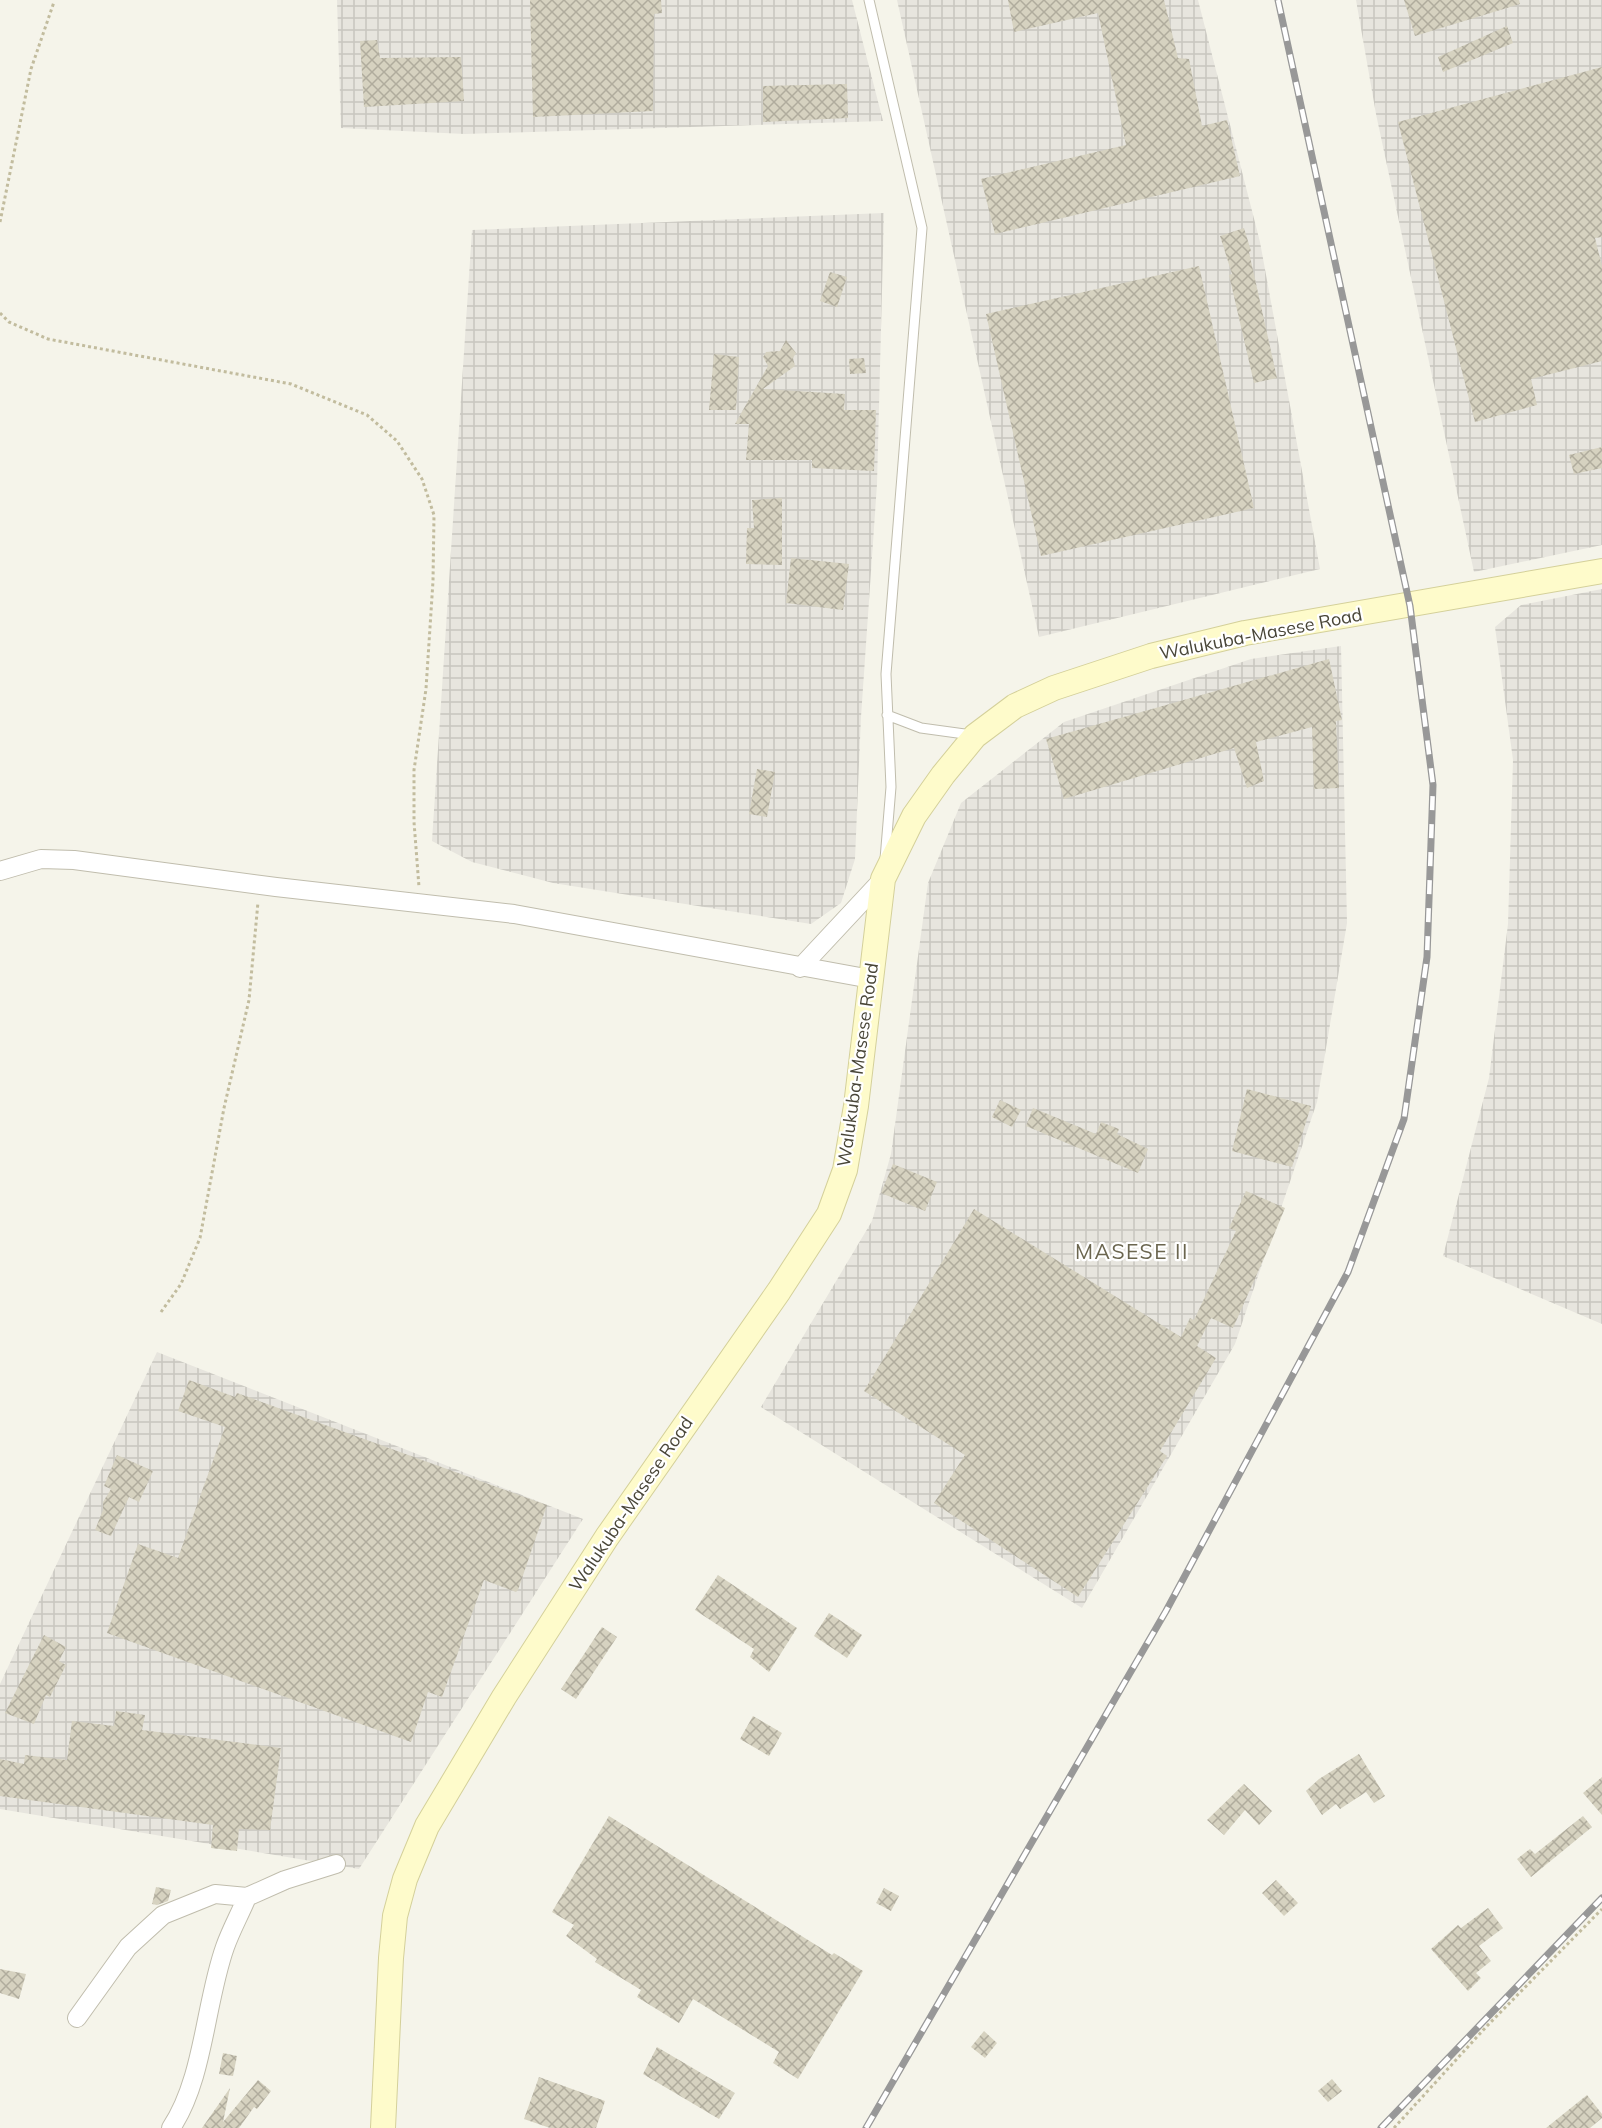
<svg xmlns="http://www.w3.org/2000/svg" width="1602" height="2128" font-family="Mulish,sans-serif">
	<defs>
		<pattern id="industrial-grid" width="8" height="8" patternUnits="userSpaceOnUse" patternTransform="scale(1.5)"><rect width="8" height="8" fill="#e7e5de"/><path d="M0 4h8M4 0v8" fill="none" stroke="#c8c6bf"/></pattern>
		<pattern id="building-cross-hatch" width="8" height="8" patternUnits="userSpaceOnUse" patternTransform="scale(1.5)"><rect width="8" height="8" fill="#d6d2c0"/><path d="M0 0l8 8M0 8l8-8" fill="none" stroke="#b0ac9d"/></pattern>
	</defs>
	<rect width="100%" height="100%" fill="#f5f4ea"/>
	<!-- industrial -->
	<path fill="url(#industrial-grid)" d="M 337,0 L 852,0 L 883,121 L 465,134 L 341,128 Z
		M 897,0 L 1198,0 L 1260,242 L 1320,569 L 1039,637 Z
		M 1356,0 L 1602,0 L 1602,545 L 1474,572 L 1376,114 Z
		M 884,213 L 877,484 L 861,717 L 855,859 L 841,903 L 811,924 L 553,883 L 472,862 L 432,841 L 472,230 Z
		M 1602,589 L 1602,1324 L 1443,1256 L 1489,1078 L 1508,924 L 1513,760 L 1495,627 L 1521,605 Z
		M 1341,646 L 1347,923 L 1317,1102 L 1235,1344 L 1082,1608 L 761,1407 L 872,1221 L 891,1154 L 928,883 L 961,803 L 1064,722 L 1251,659 Z
		M 157,1352 L 583,1519 L 359,1869 L 0,1809 L 0,1684 Z"/>
	<!-- building -->
	<path fill="url(#building-cross-hatch)" d="M 530,0 L 661,0 L 662,13 L 654,14 L 653,111 L 533,117 Z
		M 1008,0 L 1164,0 L 1178,58 L 1189,59 L 1202,126 L 1227,120 L 1240,176 L 995,234 L 981,179 L 1126,145 L 1098,13 L 1014,32 Z
		M 1404,0 L 1519,0 L 1520,4 L 1415,36 Z
		M 1507,26 L 1513,43 L 1443,72 L 1438,57 Z
		M 377,40 L 380,58 L 461,57 L 464,101 L 364,107 L 360,41 Z
		M 1602,67 L 1602,237 L 1595,238 L 1602,266 L 1602,361 L 1531,379 L 1537,405 L 1475,422 L 1398,122 Z
		M 847,84 L 848,118 L 763,122 L 763,86 Z
		M 1244,228 L 1251,251 L 1249,252 L 1277,378 L 1254,383 L 1229,275 L 1232,274 L 1220,236 Z
		M 1199,266 L 1254,508 L 1041,556 L 986,314 Z
		M 830,272 L 847,277 L 837,307 L 820,301 Z
		M 786,340 L 796,353 L 793,358 L 795,366 L 763,389 L 845,394 L 844,410 L 876,410 L 874,471 L 812,468 L 812,460 L 746,460 L 749,424 L 735,424 L 768,366 L 763,357 L 766,352 L 780,351 Z
		M 714,354 L 739,357 L 736,410 L 709,410 Z
		M 864,358 L 866,373 L 850,374 L 849,359 Z
		M 1602,447 L 1602,468 L 1574,474 L 1569,455 Z
		M 782,498 L 782,565 L 746,564 L 747,528 L 754,528 L 752,500 Z
		M 791,558 L 849,564 L 843,610 L 786,603 Z
		M 1329,659 L 1342,720 L 1336,721 L 1339,788 L 1314,789 L 1312,727 L 1256,742 L 1264,781 L 1247,788 L 1234,748 L 1064,799 L 1046,739 Z
		M 757,769 L 775,772 L 767,817 L 749,814 Z
		M 1247,1089 L 1311,1106 L 1292,1167 L 1232,1151 Z
		M 1000,1100 L 1021,1110 L 1012,1127 L 992,1117 Z
		M 1033,1108 L 1096,1134 L 1101,1122 L 1119,1129 L 1117,1134 L 1148,1149 L 1138,1173 L 1026,1126 Z
		M 893,1164 L 937,1182 L 925,1211 L 881,1193 Z
		M 1246,1191 L 1285,1208 L 1269,1247 L 1233,1328 L 1211,1318 L 1197,1346 L 1216,1358 L 1160,1451 L 1167,1456 L 1078,1597 L 934,1503 L 965,1455 L 864,1391 L 974,1209 L 1181,1337 L 1190,1318 L 1194,1320 L 1236,1231 L 1229,1228 Z
		M 189,1380 L 235,1397 L 237,1393 L 547,1505 L 518,1590 L 516,1592 L 484,1580 L 442,1697 L 428,1692 L 411,1742 L 107,1633 L 138,1544 L 178,1558 L 225,1427 L 178,1411 Z
		M 117,1455 L 153,1471 L 139,1502 L 129,1497 L 111,1536 L 95,1530 L 103,1510 L 103,1502 L 111,1489 L 104,1486 Z
		M 718,1575 L 797,1628 L 769,1672 L 750,1657 L 754,1649 L 695,1610 Z
		M 829,1613 L 862,1635 L 847,1658 L 814,1636 Z
		M 602,1627 L 617,1637 L 576,1699 L 561,1689 Z
		M 44,1635 L 66,1647 L 59,1661 L 66,1665 L 50,1697 L 46,1695 L 34,1724 L 5,1713 Z
		M 116,1711 L 145,1715 L 142,1730 L 281,1748 L 270,1830 L 239,1829 L 237,1851 L 211,1848 L 213,1825 L 0,1796 L 0,1759 L 24,1764 L 25,1755 L 67,1760 L 72,1721 L 114,1726 Z
		M 753,1716 L 782,1733 L 769,1756 L 740,1739 Z
		M 1359,1754 L 1385,1796 L 1374,1803 L 1366,1792 L 1340,1809 L 1336,1804 L 1322,1815 L 1306,1791 L 1319,1779 Z
		M 1602,1777 L 1602,1815 L 1583,1793 Z
		M 1244,1784 L 1272,1811 L 1259,1825 L 1245,1810 L 1224,1835 L 1207,1820 Z
		M 609,1816 L 832,1955 L 834,1953 L 863,1971 L 798,2079 L 773,2063 L 779,2052 L 693,1999 L 679,2023 L 637,1997 L 641,1990 L 595,1962 L 597,1959 L 566,1936 L 574,1925 L 552,1912 Z
		M 1583,1816 L 1592,1827 L 1531,1877 L 1517,1859 L 1530,1849 L 1535,1854 Z
		M 1276,1880 L 1298,1903 L 1284,1916 L 1262,1893 Z
		M 156,1887 L 171,1890 L 168,1901 L 157,1905 L 152,1904 Z
		M 884,1888 L 899,1896 L 891,1911 L 876,1903 Z
		M 1488,1908 L 1503,1928 L 1479,1946 L 1491,1961 L 1476,1973 L 1481,1978 L 1468,1991 L 1431,1949 L 1458,1925 L 1461,1928 Z
		M 0,1969 L 26,1974 L 19,1999 L 0,1993 Z
		M 984,2031 L 997,2043 L 985,2058 L 971,2047 Z
		M 657,2047 L 735,2093 L 719,2119 L 643,2074 Z
		M 223,2053 L 237,2056 L 233,2076 L 219,2074 Z
		M 539,2077 L 605,2101 L 596,2128 L 550,2128 L 524,2119 Z
		M 1332,2079 L 1342,2091 L 1328,2102 L 1318,2091 Z
		M 258,2080 L 271,2091 L 257,2109 L 254,2107 L 239,2128 L 202,2128 L 230,2088 L 223,2122 Z
		M 1587,2095 L 1602,2114 L 1602,2118 L 1590,2128 L 1546,2128 Z"/>
	<g fill="none" stroke-linecap="round" stroke-linejoin="round">
		<defs>
			<path id="lane" d="M 869,0 L 922,228 L 886,674 L 891,787 L 885,859
				M 887,715 L 921,728 L 972,735"/>
			<path id="street" d="M 0,871 L 41,859 L 74,860 L 276,887 L 514,914 L 871,979
				M 800,968 L 883,879
				M 77,2018 L 128,1947 L 163,1915 L 215,1894 L 247,1897
				M 171,2128 C 204,2079 205,2003 225,1947 C 231,1930 240,1914 247,1897 L 285,1880 L 336,1864"/>
			<path id="secondary" d="M 383,2128 L 391,1958 L 395,1916 L 405,1879 L 427,1826 L 504,1697 L 607,1537 L 779,1291 L 829,1214 L 845,1170 L 856,1106 L 883,879 L 914,816 L 943,775 L 975,736 L 1015,706 L 1054,688 L 1151,656 L 1245,633 L 1602,571"/>
		</defs>
		<!-- lane casing -->
		<use href="#lane" stroke="#c0bdad" stroke-width="11"/>
		<!-- street casing -->
		<use href="#street" stroke="#c0bdad" stroke-width="20"/>
		<!-- secondary casing -->
		<use href="#secondary" stroke="#d4d09a" stroke-width="26"/>
		<!-- path -->
		<path stroke="#c2bc9e" stroke-width="3" stroke-dasharray="3 3" stroke-linecap="butt" d="M 0,222 L 31,69 L 54,2
			M 0,313 L 9,322 L 48,339 L 291,384 L 367,415 L 397,441 L 422,479 L 434,515 L 433,581 L 426,689 L 414,770 L 414,822 L 419,887
			M 161,1312 L 181,1284 L 200,1238 L 224,1108 L 249,1000 L 258,902
			M 1394,2128 L 1486,2027 L 1602,1909"/>
		<!-- lane -->
		<use href="#lane" stroke="#fff" stroke-width="9"/>
		<!-- street -->
		<use href="#street" stroke="#fff" stroke-width="18"/>
		<!-- secondary -->
		<use href="#secondary" stroke="#fefbcb" stroke-width="24"/>
		<defs>
			<path id="rail" d="M 866,2128 L 1166,1611 L 1348,1272 L 1404,1119 L 1427,957 L 1433,785 L 1410,606 L 1278,0
				M 1381,2128 L 1602,1898"/>
		</defs>
		<!-- rail casing -->
		<use href="#rail" stroke="#989898" stroke-width="7"/>
		<!-- rail -->
		<use href="#rail" stroke="#fff" stroke-width="4.5" stroke-dasharray="14" stroke-linecap="butt"/>
	</g>
	<g text-anchor="middle" stroke-width="4.5" stroke-linejoin="round" paint-order="stroke">
		<!-- street labels -->
		<g font-size="18" fill="#494638" stroke="#fff">
			<text transform="translate(1261 634) rotate(-11)" y="6">Walukuba-Masese Road</text>
			<text transform="translate(858 1065) rotate(-82)" y="6">Walukuba-Masese Road</text>
			<text transform="translate(631 1504) rotate(-56)" y="6">Walukuba-Masese Road</text>
		</g>
		<!-- quarter labels -->
		<g font-size="21" letter-spacing="1.5" fill="#6b664f" stroke="#fff">
			<text x="1132" y="1259">MASESE II</text>
		</g>
	</g>
</svg>
